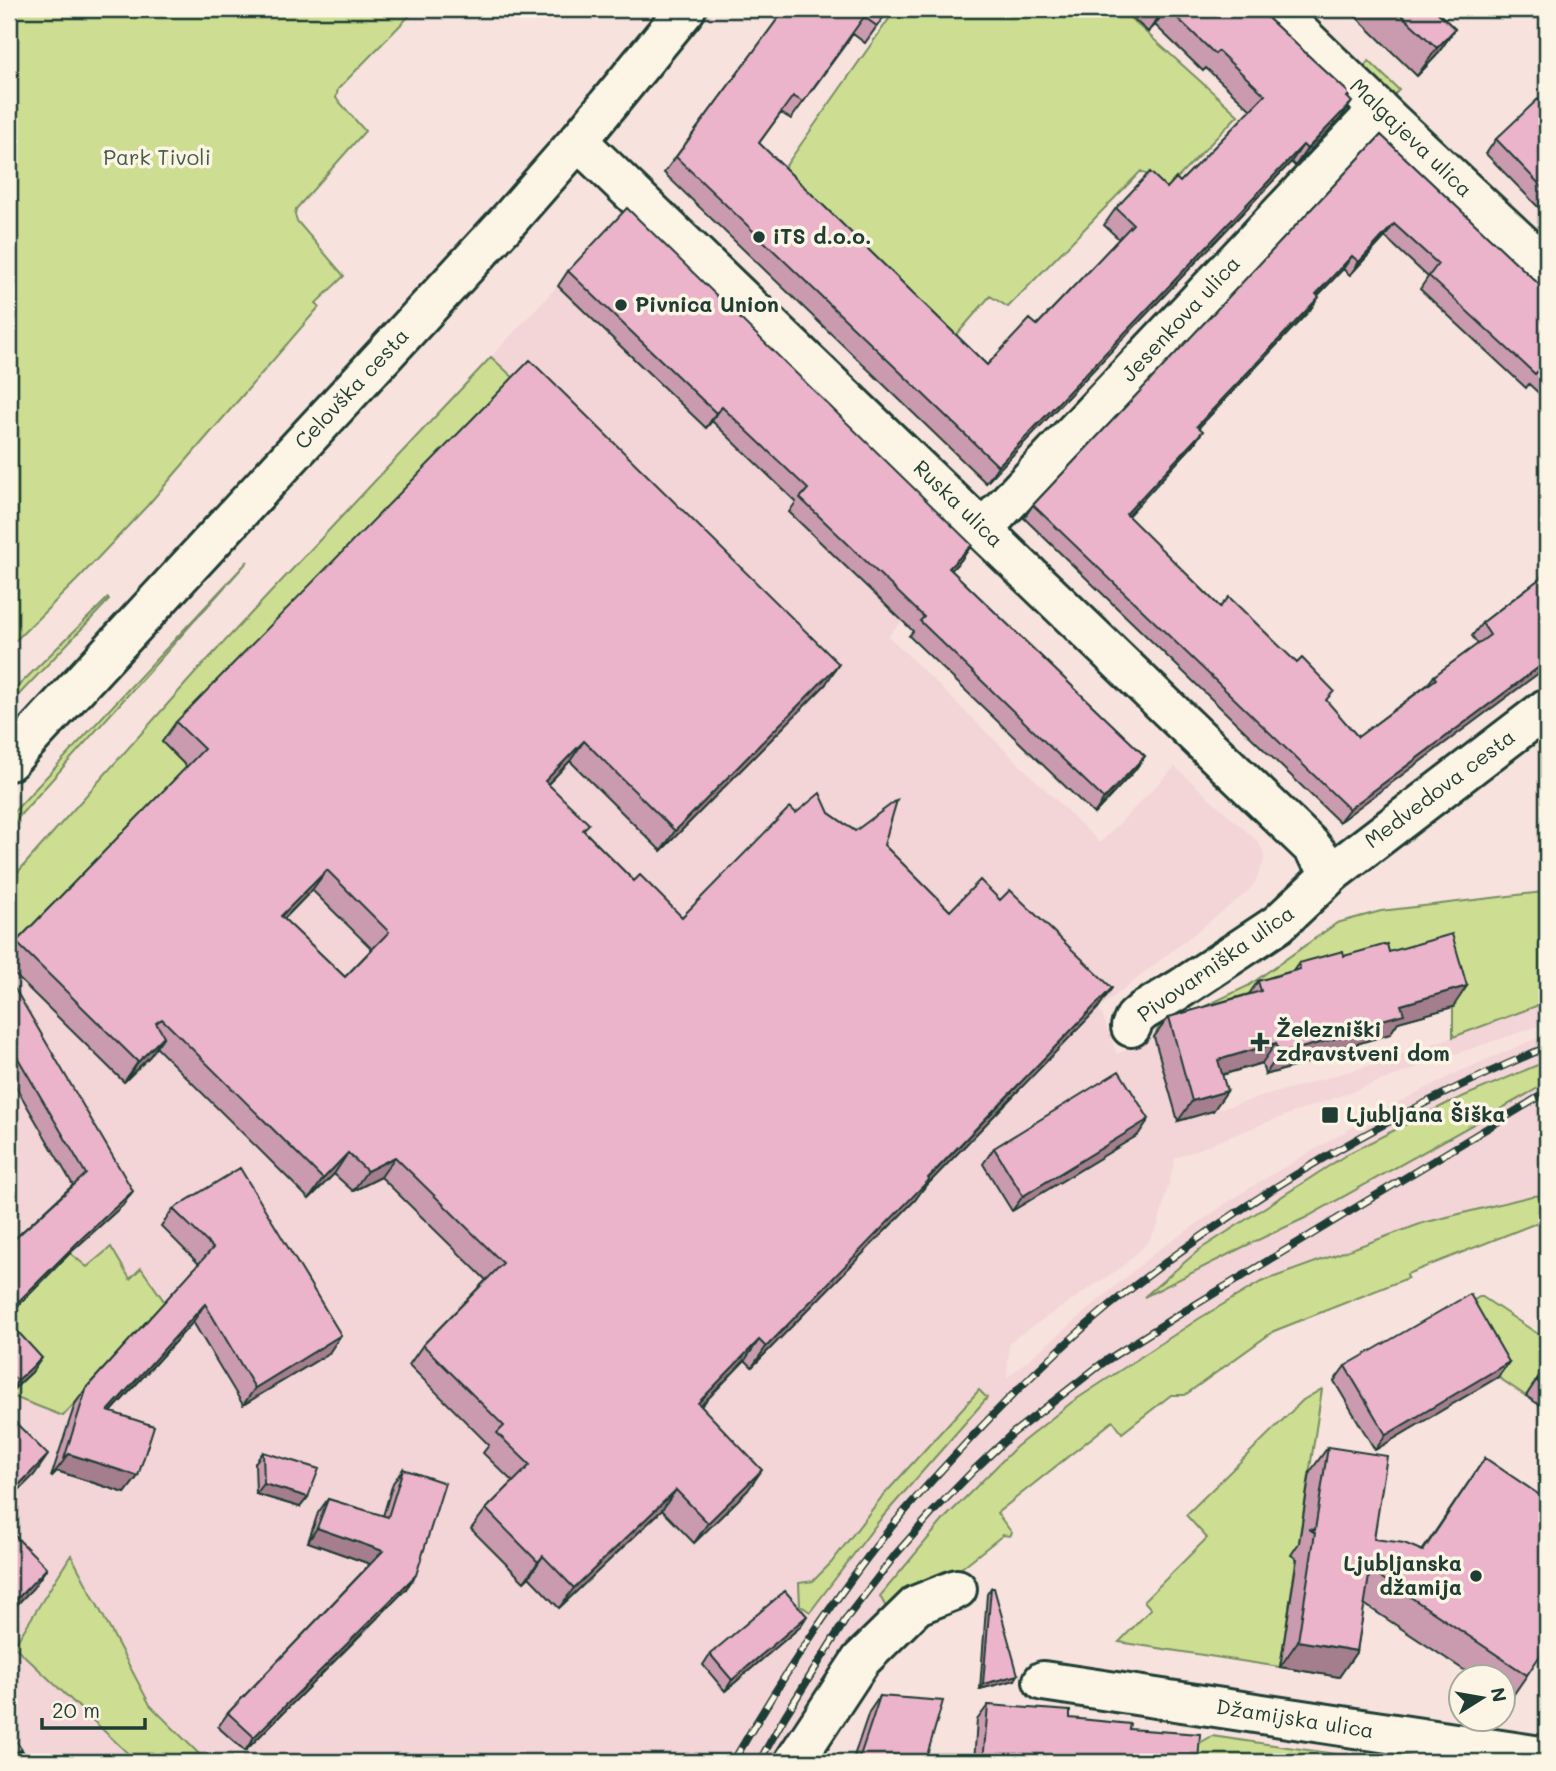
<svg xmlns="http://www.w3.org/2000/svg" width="1556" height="1771" font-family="Mali,sans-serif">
	<rect width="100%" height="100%" fill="#f7e2dd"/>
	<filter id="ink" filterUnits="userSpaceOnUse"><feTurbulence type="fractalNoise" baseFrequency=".0143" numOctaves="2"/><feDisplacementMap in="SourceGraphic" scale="14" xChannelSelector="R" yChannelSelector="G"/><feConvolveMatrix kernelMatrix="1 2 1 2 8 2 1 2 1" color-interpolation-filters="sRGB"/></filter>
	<g filter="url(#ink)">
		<!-- built -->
		<path fill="#f3d4d7" d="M 617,223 L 961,560 L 888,636 L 1100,843 L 1175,767 L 1258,842 L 1263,851 L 1264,861 L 1254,884 L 1246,893 L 1099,1008 L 1117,1054 L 1154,1037 L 1178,1121 L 1368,1066 L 1453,1037 L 1547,1002 L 1547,1023 L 1455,1054 L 1273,1120 L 1175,1158 L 1158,1225 L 1148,1242 L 1123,1266 L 1009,1342 L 1007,1378 L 1157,1251 L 1251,1187 L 1377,1113 L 1463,1070 L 1547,1034 L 1547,1195 L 1532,1196 L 1423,1223 L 1261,1282 L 1072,1402 L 1016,1447 L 945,1518 L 880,1596 L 888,1611 L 781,1762 L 9,1762 L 9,882 L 197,671 L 291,569 Z"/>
		<!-- green -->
		<path fill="#cdde92" stroke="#768e63" stroke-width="2" d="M 9,9 L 416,9 L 338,89 L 336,98 L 365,131 L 296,209 L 295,215 L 297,221 L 344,276 L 316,303 L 319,307 L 147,506 L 77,580 L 9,647 Z
			M 896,9 L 1120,9 L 1238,115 L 1167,189 L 1141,171 L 1008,307 L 990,296 L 953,339 L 780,174 Z
			M 1369,61 L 1399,90 L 1392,97 L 1357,73 Z
			M 491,357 L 516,380 L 162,742 L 190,770 L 18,945 L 9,936 L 9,882 L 197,671 Z
			M 248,561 L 22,813 L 9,829 L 9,817 Z
			M 108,598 L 109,600 L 9,705 L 9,695 Z
			M 1543,892 L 1547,896 L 1547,1002 L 1453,1037 L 1453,1007 L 1154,1037 L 1159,1027 L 1169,1019 L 1191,1013 L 1248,986 L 1337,923 L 1381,911 Z
			M 1547,1061 L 1547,1083 L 1305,1218 L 1241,1248 L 1144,1297 L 1199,1250 L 1349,1153 L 1448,1103 Z
			M 1547,1195 L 1547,1219 L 1407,1274 L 1408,1278 L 1274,1331 L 1185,1395 L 1171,1395 L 1122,1433 L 1113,1421 L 997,1513 L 1012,1533 L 1010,1536 L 1003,1535 L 950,1577 L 888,1611 L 880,1596 L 945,1518 L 1016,1447 L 1072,1402 L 1200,1318 L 1261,1282 L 1423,1223 L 1532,1196 Z
			M 111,1247 L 130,1279 L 141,1268 L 166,1304 L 63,1416 L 9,1395 L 32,1372 L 9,1348 L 9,1315 L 70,1253 L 87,1267 Z
			M 1481,1296 L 1547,1340 L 1547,1364 L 1526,1396 L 1498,1377 L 1459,1309 Z
			M 1322,1389 L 1280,1667 L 1119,1642 L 1151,1609 L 1144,1601 L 1207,1538 L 1186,1515 L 1303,1400 Z
			M 979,1390 L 987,1398 L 879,1521 L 810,1612 L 800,1605 L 799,1583 L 813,1581 L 831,1563 L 881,1498 Z
			M 71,1555 L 150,1705 L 207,1762 L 137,1762 L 14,1646 Z
			M 1212,1736 L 1389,1762 L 1188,1762 L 1189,1749 Z"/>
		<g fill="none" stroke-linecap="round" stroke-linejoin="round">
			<defs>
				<path id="minor" d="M 1275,9 L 1392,122 L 1547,267
					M 578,141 C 823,375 1067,610 1310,845 L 1333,872
					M 983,529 L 1379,109
					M 1131,1027 L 1135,1018 L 1143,1011 L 1180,989 L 1278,924 L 1333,872 L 1547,708
					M 1043,1681 L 1547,1757
					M 794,1762 L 861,1660 L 917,1605 L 957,1589"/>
				<path id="major" d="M 9,761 L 508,221 L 578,141 L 686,9"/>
			</defs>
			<!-- minor casing -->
			<use href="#minor" stroke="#1f3d34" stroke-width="44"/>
			<!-- major casing -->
			<use href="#major" stroke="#1f3d34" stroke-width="44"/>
			<!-- minor -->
			<use href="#minor" stroke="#fcf5e5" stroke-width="38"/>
			<!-- major -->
			<use href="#major" stroke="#fcf5e5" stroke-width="38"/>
			<defs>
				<path id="rail" d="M 9,1737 L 27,1762
					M 733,1762 C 778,1684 828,1607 884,1536 C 907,1507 932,1480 957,1453 C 1005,1401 1055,1351 1109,1306 C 1243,1198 1389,1113 1547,1047
					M 759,1762 L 785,1716 L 848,1616 L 896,1554 L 934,1511 L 974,1470 L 1013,1433 L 1104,1362 L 1175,1317 L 1547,1092"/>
			</defs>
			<!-- rail casing -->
			<use href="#rail" stroke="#1f3d34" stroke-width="8"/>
			<!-- rail -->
			<use href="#rail" stroke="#fcf5e5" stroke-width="5" stroke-dasharray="16" stroke-linecap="butt"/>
		</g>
		<!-- wall -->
		<path fill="#ca9bae" stroke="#1f3d34" stroke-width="2" fill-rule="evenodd" d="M 785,9 L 889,9 L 865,43 L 853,34 L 791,119 L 781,113 L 759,143 L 987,365 L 1037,325 L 1119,239 L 1104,225 L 1116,208 L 1180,182 L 1251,110 L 1206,68 L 1203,71 L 1155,25 L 1148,32 L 1126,12 L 1128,9 L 1258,9 L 1350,94 L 1348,98 L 1340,119 L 1295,166 L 1291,162 L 986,483 L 664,173 Z
			M 1348,9 L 1434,9 L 1455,29 L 1436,56 L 1417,76 Z
			M 1547,109 L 1547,216 L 1486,154 L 1496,139 Z
			M 1381,135 L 1547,292 L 1547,401 L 1529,384 L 1526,388 L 1420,289 L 1428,277 L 1385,237 L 1350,275 L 1343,269 L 1317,296 L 1310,310 L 1199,427 L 1194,444 L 1127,516 L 1220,607 L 1327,702 L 1358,737 L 1427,685 L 1434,676 L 1478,644 L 1472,636 L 1482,623 L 1542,577 L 1339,822 L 1024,518 L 1033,505 Z
			M 568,271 L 961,560 L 951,570 L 1145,756 L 1134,771 L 1094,814 L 909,636 L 913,631 L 789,512 L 796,502 L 712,421 L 706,428 L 558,286 Z
			M 825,685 L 661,851 L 570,761 L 548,784 L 584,831 L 634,881 L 682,917 L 796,813 L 829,813 L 855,831 L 884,845 L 950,911 L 1098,1008 L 923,1189 L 915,1200 L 752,1367 L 745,1360 L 701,1406 L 748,1490 L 694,1543 L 662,1510 L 559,1608 L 529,1577 L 524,1582 L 471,1529 L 486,1509 L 513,1482 L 483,1453 L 489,1445 L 409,1365 L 423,1345 L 486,1280 L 381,1177 L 353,1191 L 334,1174 L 309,1199 L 156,1047 L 150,1056 L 124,1082 L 9,969 L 9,952 L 16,942 L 187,767 L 162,742 L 176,722 ZM 312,890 L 372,949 L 345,977 L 284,919 Z
			M 1389,952 L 1453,1007 L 1398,1022 L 1390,1034 L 1353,1045 L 1349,1051 L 1265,1075 L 1262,1063 L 1222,1075 L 1227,1091 L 1213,1111 L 1178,1121 L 1154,1037 L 1169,1017 L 1249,994 L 1258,981 L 1293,971 L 1299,963 L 1344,956 Z
			M 9,993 L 123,1205 L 70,1253 L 9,1315 L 9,1242 L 10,1243 L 73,1185 L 9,1075 Z
			M 1138,1135 L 1012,1211 L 983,1164 L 994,1148 Z
			M 173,1209 L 329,1353 L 243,1405 L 193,1322 L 111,1412 L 138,1476 L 125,1493 L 57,1471 L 51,1477 L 75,1404 L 87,1387 L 199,1264 L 161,1226 Z
			M 9,1322 L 32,1372 L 9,1393 Z
			M 1509,1362 L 1498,1377 L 1375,1450 L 1334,1381 L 1345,1366 Z
			M 1547,1364 L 1547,1410 L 1526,1396 Z
			M 1328,1447 L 1374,1539 L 1422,1551 L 1485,1458 L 1527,1675 L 1509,1701 L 1503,1697 L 1503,1676 L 1473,1676 L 1364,1604 L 1357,1651 L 1339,1677 L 1280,1667 L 1297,1559 L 1291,1555 L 1299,1543 L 1310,1472 Z
			M 263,1452 L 308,1497 L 300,1507 L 256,1494 L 255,1463 Z
			M 403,1469 L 406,1589 L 245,1751 L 218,1727 L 228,1713 L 370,1564 L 308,1542 L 318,1513 L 328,1499 L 383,1516 L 393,1483 Z
			M 991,1588 L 1015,1680 L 980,1689 L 987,1594 Z
			M 800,1627 L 725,1691 L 703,1665 L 710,1654 Z
			M 880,1696 L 925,1762 L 852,1762 L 869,1712 Z
			M 988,1705 L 1129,1729 L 1198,1762 L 974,1762 L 977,1720 Z"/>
		<!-- shaded-wall -->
		<path fill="#a47e8d" stroke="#1f3d34" stroke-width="2" d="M 1166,9 L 1155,25 L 1148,32 L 1160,15 Z
			M 1455,29 L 1436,56 L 1417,76 L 1437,48 Z
			M 1352,102 L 1340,119 L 1295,166 L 1307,149 Z
			M 1303,145 L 1291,162 L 986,483 L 998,466 Z
			M 1394,224 L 1385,237 L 1350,275 L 1359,262 Z
			M 1352,256 L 1343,269 L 1307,307 L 1316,294 Z
			M 1319,297 L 1310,310 L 1188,439 L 1197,426 Z
			M 722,407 L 712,421 L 706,428 L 716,413 Z
			M 1203,431 L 1194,444 L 1117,528 L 1126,514 Z
			M 972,545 L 961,560 L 939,583 L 949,568 Z
			M 1547,661 L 1547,667 L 1339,822 L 1349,809 Z
			M 839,664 L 825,685 L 661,851 L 675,831 Z
			M 584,741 L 570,761 L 531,801 L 545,781 Z
			M 1145,756 L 1134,771 L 1094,814 L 1104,799 Z
			M 327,870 L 312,890 L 267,936 L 281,916 Z
			M 1467,986 L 1453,1007 L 1398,1022 L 1390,1034 L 1353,1045 L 1349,1051 L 1265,1075 L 1279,1054 L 1401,1005 Z
			M 1112,988 L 1098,1008 L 923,1189 L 915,1200 L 752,1367 L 766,1347 Z
			M 164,1036 L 150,1056 L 124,1082 L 138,1062 Z
			M 1276,1043 L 1262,1063 L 1204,1080 L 1218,1060 Z
			M 1227,1091 L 1213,1111 L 1178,1121 L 1192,1101 Z
			M 1149,1119 L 1138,1135 L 1012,1211 L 1023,1196 Z
			M 348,1153 L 334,1174 L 309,1199 L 323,1179 Z
			M 395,1157 L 381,1177 L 353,1191 L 367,1171 Z
			M 133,1191 L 123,1205 L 70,1253 L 9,1315 L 9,1311 L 81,1239 Z
			M 205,1304 L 193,1322 L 96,1428 L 108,1411 Z
			M 341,1335 L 329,1353 L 243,1405 L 255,1388 Z
			M 759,1340 L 745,1360 L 684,1423 L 698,1403 Z
			M 42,1358 L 32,1372 L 9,1393 L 18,1380 Z
			M 1509,1362 L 1498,1377 L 1375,1450 L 1386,1435 Z
			M 69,1454 L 138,1476 L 125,1493 L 57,1471 L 51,1477 Z
			M 48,1455 L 34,1475 L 9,1500 L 9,1495 Z
			M 762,1470 L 748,1490 L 694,1543 L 708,1523 Z
			M 264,1484 L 308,1497 L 300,1507 L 256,1494 Z
			M 676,1490 L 662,1510 L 559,1608 L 574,1588 Z
			M 317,1528 L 383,1551 L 373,1565 L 308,1542 Z
			M 543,1556 L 529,1577 L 524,1582 L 538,1562 Z
			M 47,1568 L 33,1588 L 9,1613 L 9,1608 L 10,1606 Z
			M 416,1575 L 406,1589 L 245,1751 L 254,1737 Z
			M 807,1616 L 800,1627 L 725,1691 L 732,1680 Z
			M 1298,1641 L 1357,1651 L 1339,1677 L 1280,1667 Z
			M 1018,1675 L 1015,1680 L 980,1689 L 983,1684 Z
			M 1144,1759 L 1185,1762 L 1142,1762 Z"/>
		<!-- building -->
		<path fill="#ebb4ca" stroke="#1f3d34" stroke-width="2" fill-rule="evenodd" d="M 785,9 L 889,9 L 877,26 L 864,17 L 803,102 L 793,96 L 759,143 L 987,365 L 1030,319 L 1037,325 L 1133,224 L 1116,208 L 1150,172 L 1167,188 L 1176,178 L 1180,182 L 1265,95 L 1218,51 L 1215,54 L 1168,9 L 1258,9 L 1350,94 L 1347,97 L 1352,102 L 1307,149 L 1303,145 L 998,466 L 676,157 Z
			M 1153,9 L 1166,9 L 1160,15 Z
			M 1395,9 L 1434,9 L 1455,29 L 1437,48 Z
			M 1538,99 L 1547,109 L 1547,192 L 1496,139 Z
			M 1381,135 L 1547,292 L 1547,380 L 1538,371 L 1535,374 L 1429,276 L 1438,264 L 1394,224 L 1359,262 L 1352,256 L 1316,294 L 1319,297 L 1197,426 L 1203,431 L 1126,514 L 1220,607 L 1229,597 L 1297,663 L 1302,658 L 1334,691 L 1326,700 L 1358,737 L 1436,679 L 1434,676 L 1490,635 L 1482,623 L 1542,577 L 1544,579 L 1547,577 L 1547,661 L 1349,809 L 1033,505 Z
			M 627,208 L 972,545 L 949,568 L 1145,756 L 1104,799 L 920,621 L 924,617 L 800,498 L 808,489 L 722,407 L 716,413 L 568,271 Z
			M 530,360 L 839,664 L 675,831 L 584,741 L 545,781 L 589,824 L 583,830 L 634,881 L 640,875 L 682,917 L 790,807 L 796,813 L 820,793 L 829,813 L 855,831 L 897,800 L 884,845 L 950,911 L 980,880 L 1000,900 L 1010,890 L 1112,988 L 928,1178 L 929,1180 L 766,1347 L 759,1340 L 698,1403 L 762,1470 L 708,1523 L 676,1490 L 574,1588 L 543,1556 L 538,1562 L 486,1509 L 530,1465 L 497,1433 L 504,1426 L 423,1345 L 503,1263 L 395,1157 L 367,1171 L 348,1153 L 323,1179 L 162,1019 L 156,1023 L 164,1036 L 138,1062 L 16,942 L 204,749 L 176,722 ZM 327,870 L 389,932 L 345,977 L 281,916 Z
			M 1452,934 L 1467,986 L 1401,1005 L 1404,1014 L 1361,1026 L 1363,1031 L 1279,1054 L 1276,1043 L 1218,1060 L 1227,1091 L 1192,1101 L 1169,1017 L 1261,991 L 1258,981 L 1300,969 L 1299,963 L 1343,951 L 1344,956 L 1387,944 L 1389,952 Z
			M 15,989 L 133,1191 L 81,1239 L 9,1311 L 9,1242 L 10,1243 L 86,1174 L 9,1043 L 9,993 Z
			M 1119,1071 L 1149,1119 L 1023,1196 L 994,1148 Z
			M 240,1168 L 341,1335 L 255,1388 L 205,1304 L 108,1411 L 154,1426 L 138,1476 L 69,1454 L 64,1459 L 87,1387 L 213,1248 L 173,1209 Z
			M 1470,1294 L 1509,1362 L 1386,1435 L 1345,1366 Z
			M 9,1322 L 42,1358 L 18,1380 L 9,1374 Z
			M 1547,1365 L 1547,1388 L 1537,1381 Z
			M 9,1416 L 48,1455 L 9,1495 Z
			M 1328,1447 L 1387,1456 L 1374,1539 L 1404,1543 L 1423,1551 L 1485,1458 L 1547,1500 L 1547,1645 L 1527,1675 L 1370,1570 L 1357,1651 L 1298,1641 L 1315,1533 L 1309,1529 L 1315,1530 Z
			M 263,1452 L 319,1469 L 308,1497 L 264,1484 Z
			M 403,1469 L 445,1483 L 416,1575 L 254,1737 L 228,1713 L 383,1551 L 317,1528 L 328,1499 L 388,1517 Z
			M 9,1530 L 47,1568 L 10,1606 L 9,1605 Z
			M 991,1588 L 994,1588 L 1018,1675 L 983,1684 Z
			M 785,1591 L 807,1616 L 732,1680 L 710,1654 Z
			M 880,1696 L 943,1701 L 925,1762 L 858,1762 Z
			M 988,1705 L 1070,1711 L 1070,1718 L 1130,1724 L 1129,1729 L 1200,1734 L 1198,1762 L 1144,1759 L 1144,1762 L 983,1762 Z"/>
	</g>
	<!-- markers -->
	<g fill="#1f3d34" stroke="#fcf5e5" stroke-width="2.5">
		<circle cx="759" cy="237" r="7"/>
		<circle cx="621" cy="305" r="7"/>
		<path d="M1256.5 1031.5h7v7h7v7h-7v7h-7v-7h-7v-7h7z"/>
		<rect x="1321" y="1106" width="18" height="18" rx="3.5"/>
		<circle cx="1476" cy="1576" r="7"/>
	</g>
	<g text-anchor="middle" stroke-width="7" stroke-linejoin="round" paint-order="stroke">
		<!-- street labels -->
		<g font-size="21" fill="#1f3d34" stroke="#fcf5e5">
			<text transform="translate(1411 138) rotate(44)" y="7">Malgajeva ulica</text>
			<text transform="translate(1181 319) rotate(-47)" y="7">Jesenkova ulica</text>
			<text transform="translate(352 389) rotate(-47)" y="7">Celovška cesta</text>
			<text transform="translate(958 504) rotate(44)" y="7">Ruska ulica</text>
			<text transform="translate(1440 789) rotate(-37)" y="7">Medvedova cesta</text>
			<text transform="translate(1216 964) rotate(-35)" y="7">Pivovarniška ulica</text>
			<text transform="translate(1295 1719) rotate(9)" y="7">Džamijska ulica</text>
		</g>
		<!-- park labels -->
		<g font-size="21" fill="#425d47" stroke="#fcf5e5">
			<text x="157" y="165">Park Tivoli</text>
		</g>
		<!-- poi labels -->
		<g font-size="21" font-weight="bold" fill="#1f3d34" stroke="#fcf5e5" text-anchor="start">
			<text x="773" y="244">iTS d.o.o.</text>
			<text x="635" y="312">Pivnica Union</text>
			<text x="1276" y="1037">Železniški<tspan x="1276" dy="24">zdravstveni dom</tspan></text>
			<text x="1346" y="1122">Ljubljana Šiška</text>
			<text x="1462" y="1571" text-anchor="end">Ljubljanska<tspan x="1462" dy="24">džamija</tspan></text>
		</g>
	</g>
	<!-- margin -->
	<rect width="1556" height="1771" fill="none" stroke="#fcf5e5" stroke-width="35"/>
	<rect x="18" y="18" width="1521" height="1736" fill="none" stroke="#1f3d34" stroke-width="2.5" filter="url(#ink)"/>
	<!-- north arrow -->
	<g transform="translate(1482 1698) rotate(79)"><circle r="33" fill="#fcf5e5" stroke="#a4ab9e" stroke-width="2"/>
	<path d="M0-5L12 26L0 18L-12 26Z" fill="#1f3d34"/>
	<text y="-10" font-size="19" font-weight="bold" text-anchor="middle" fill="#1f3d34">N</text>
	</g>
	<!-- scale -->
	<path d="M42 1718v10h103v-10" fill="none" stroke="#1f3d34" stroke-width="3.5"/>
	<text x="52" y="1718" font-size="21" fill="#1f3d34" stroke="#fcf5e5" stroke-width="5" paint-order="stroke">20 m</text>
</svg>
